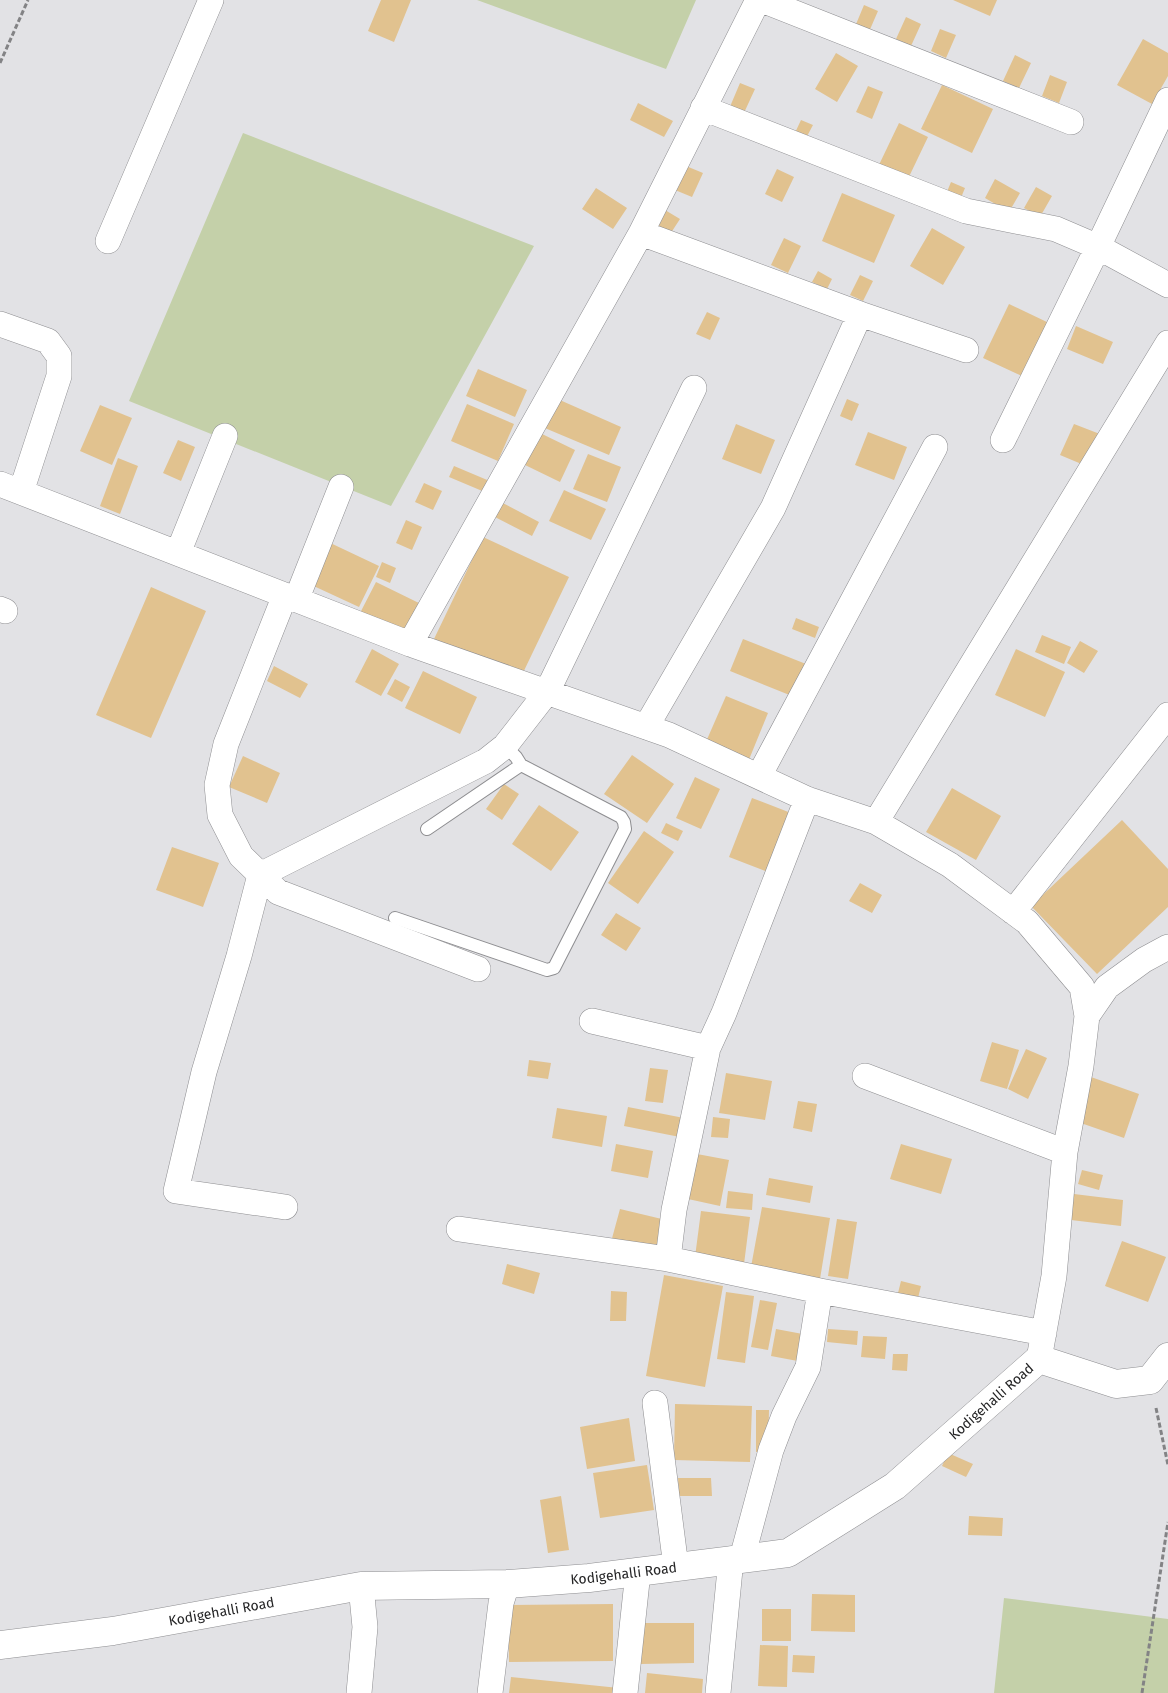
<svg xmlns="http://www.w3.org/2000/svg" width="1168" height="1693" font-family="'Fira Sans',sans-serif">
	<rect width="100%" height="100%" fill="#e2e2e5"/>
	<!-- green -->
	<path fill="#c4d0a9" d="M 477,0 L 696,0 L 666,69 Z
		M 243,133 L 534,246 L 391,506 L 129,401 Z
		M 1004,1598 L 1168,1619 L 1168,1693 L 994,1693 Z"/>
	<!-- building -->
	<path fill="#e1c28f" d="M 381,0 L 411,0 L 394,42 L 368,31 Z
		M 953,0 L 997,0 L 990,16 Z
		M 864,5 L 878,11 L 868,34 L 854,29 Z
		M 906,17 L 921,24 L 911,46 L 896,39 Z
		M 940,29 L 956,35 L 946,58 L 931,51 Z
		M 1143,39 L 1168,53 L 1168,76 L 1152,104 L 1117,85 Z
		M 836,53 L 858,66 L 837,102 L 815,89 Z
		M 1015,55 L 1031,63 L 1019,88 L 1003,81 Z
		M 1050,75 L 1067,82 L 1059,103 L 1042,96 Z
		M 740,83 L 755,89 L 743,115 L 729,109 Z
		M 942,85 L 993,109 L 972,153 L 921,129 Z
		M 868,86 L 883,92 L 872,119 L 856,112 Z
		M 638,103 L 673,121 L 664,137 L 630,120 Z
		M 801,120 L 813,125 L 804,142 L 793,137 Z
		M 899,123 L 928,137 L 906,183 L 877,169 Z
		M 686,166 L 703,173 L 692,197 L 675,190 Z
		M 777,169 L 794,177 L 782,202 L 765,194 Z
		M 995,179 L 1020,193 L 1009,212 L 985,198 Z
		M 951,182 L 965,188 L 958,205 L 944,199 Z
		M 1036,187 L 1052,196 L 1040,217 L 1024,208 Z
		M 596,188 L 627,208 L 613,229 L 582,209 Z
		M 842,193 L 895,215 L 874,263 L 822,241 Z
		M 665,210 L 680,219 L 665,242 L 651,233 Z
		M 932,228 L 965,247 L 943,285 L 910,266 Z
		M 784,238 L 801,246 L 788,273 L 771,265 Z
		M 818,271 L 832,279 L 827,289 L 812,282 Z
		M 860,275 L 873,281 L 863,301 L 850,295 Z
		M 1009,304 L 1049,323 L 1024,377 L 983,358 Z
		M 707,312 L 720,318 L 710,340 L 696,334 Z
		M 1076,326 L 1113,342 L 1103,364 L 1067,349 Z
		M 478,369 L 527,390 L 515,417 L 466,396 Z
		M 553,397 L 621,427 L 609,455 L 540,426 Z
		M 847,399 L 859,404 L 852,421 L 840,416 Z
		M 467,404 L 514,424 L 498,461 L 451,441 Z
		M 100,405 L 132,418 L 112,465 L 80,451 Z
		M 736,424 L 775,440 L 761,474 L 722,459 Z
		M 1074,424 L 1105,436 L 1091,468 L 1060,455 Z
		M 868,432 L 907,447 L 894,480 L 855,465 Z
		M 540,433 L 575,450 L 560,482 L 525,465 Z
		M 178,440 L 195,447 L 181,481 L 163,473 Z
		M 588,454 L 621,467 L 607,502 L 573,489 Z
		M 118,458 L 138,466 L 120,514 L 100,506 Z
		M 454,466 L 492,482 L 487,493 L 449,477 Z
		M 424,483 L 442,491 L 433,510 L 415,502 Z
		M 564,490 L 606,509 L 591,540 L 549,521 Z
		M 499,501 L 539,522 L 532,536 L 491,515 Z
		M 406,520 L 422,527 L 412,550 L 396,543 Z
		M 483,537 L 569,577 L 520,679 L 434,639 Z
		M 324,540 L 379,566 L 359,607 L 305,582 Z
		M 382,562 L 396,568 L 390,583 L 376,577 Z
		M 376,582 L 423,605 L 405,638 L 359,615 Z
		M 151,587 L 206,611 L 151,738 L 96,715 Z
		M 796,618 L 819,627 L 815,638 L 792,629 Z
		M 1042,635 L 1071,647 L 1064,664 L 1035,652 Z
		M 743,639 L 806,664 L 792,696 L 730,671 Z
		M 1080,641 L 1098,651 L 1084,673 L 1067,663 Z
		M 372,649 L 399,664 L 381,696 L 355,682 Z
		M 1016,649 L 1065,672 L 1045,717 L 995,695 Z
		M 274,666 L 308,684 L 300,698 L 267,681 Z
		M 423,671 L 477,697 L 460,734 L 405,708 Z
		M 395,679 L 410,687 L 402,702 L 387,694 Z
		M 726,696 L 768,713 L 748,762 L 705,744 Z
		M 632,755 L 674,784 L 647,823 L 604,794 Z
		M 243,756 L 280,773 L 267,803 L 229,787 Z
		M 695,777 L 720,789 L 701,829 L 676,818 Z
		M 504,784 L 519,794 L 502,820 L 486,809 Z
		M 952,788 L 1001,816 L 976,860 L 926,832 Z
		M 752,798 L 791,813 L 768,872 L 729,857 Z
		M 539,805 L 579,832 L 551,871 L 512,844 Z
		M 1122,820 L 1168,869 L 1168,907 L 1097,974 L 1031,906 Z
		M 666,823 L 683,831 L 678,841 L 661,833 Z
		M 644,831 L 674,852 L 638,904 L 608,883 Z
		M 172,847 L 219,863 L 203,907 L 156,890 Z
		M 860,883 L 882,895 L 872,913 L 849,901 Z
		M 616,913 L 641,928 L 626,951 L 601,935 Z
		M 992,1042 L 1019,1050 L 1007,1089 L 980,1081 Z
		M 1026,1049 L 1047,1058 L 1028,1099 L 1008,1089 Z
		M 529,1060 L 551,1063 L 548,1079 L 527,1076 Z
		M 650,1068 L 668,1070 L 663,1103 L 645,1101 Z
		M 726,1073 L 772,1081 L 765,1120 L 719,1113 Z
		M 1091,1077 L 1139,1094 L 1124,1138 L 1075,1121 Z
		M 798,1101 L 817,1104 L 812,1132 L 793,1128 Z
		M 628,1107 L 689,1119 L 685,1138 L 624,1126 Z
		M 557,1108 L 607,1116 L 602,1147 L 552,1138 Z
		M 713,1117 L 730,1119 L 728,1138 L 711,1137 Z
		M 616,1144 L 653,1151 L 648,1178 L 611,1171 Z
		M 901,1144 L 952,1159 L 941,1194 L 890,1179 Z
		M 697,1154 L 729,1160 L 720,1206 L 688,1199 Z
		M 1082,1170 L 1103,1175 L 1099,1190 L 1078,1184 Z
		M 769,1178 L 813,1186 L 810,1203 L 766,1195 Z
		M 728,1191 L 753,1194 L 752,1210 L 726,1208 Z
		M 1074,1194 L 1123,1200 L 1121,1226 L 1071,1220 Z
		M 762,1207 L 830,1218 L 820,1279 L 751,1267 Z
		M 620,1209 L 666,1220 L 658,1253 L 611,1242 Z
		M 701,1211 L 750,1217 L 744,1264 L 695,1257 Z
		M 837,1219 L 857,1222 L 848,1279 L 828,1276 Z
		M 1122,1241 L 1166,1257 L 1148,1302 L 1105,1286 Z
		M 507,1264 L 540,1273 L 534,1294 L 502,1284 Z
		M 664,1275 L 723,1286 L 705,1387 L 646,1376 Z
		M 901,1281 L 921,1286 L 916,1306 L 896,1301 Z
		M 611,1291 L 627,1292 L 626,1321 L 610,1321 Z
		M 726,1292 L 754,1296 L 745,1363 L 717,1359 Z
		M 760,1300 L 777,1303 L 768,1350 L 751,1347 Z
		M 776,1329 L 808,1335 L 803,1362 L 771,1356 Z
		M 828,1329 L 858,1331 L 857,1345 L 827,1342 Z
		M 863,1336 L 887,1337 L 885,1359 L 861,1357 Z
		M 893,1354 L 908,1354 L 907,1371 L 892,1370 Z
		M 675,1404 L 752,1406 L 750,1462 L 674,1460 Z
		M 756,1410 L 769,1410 L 768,1452 L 756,1452 Z
		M 629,1418 L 635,1461 L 587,1469 L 580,1427 Z
		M 948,1453 L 973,1464 L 966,1477 L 942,1466 Z
		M 647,1465 L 654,1510 L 600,1518 L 593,1473 Z
		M 678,1478 L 711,1478 L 712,1496 L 679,1496 Z
		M 561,1496 L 569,1550 L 548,1553 L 540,1500 Z
		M 969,1516 L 1003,1518 L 1002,1536 L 968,1535 Z
		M 812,1594 L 855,1595 L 855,1632 L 811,1631 Z
		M 613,1604 L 613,1661 L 509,1662 L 508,1605 Z
		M 762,1609 L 791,1609 L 791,1641 L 762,1641 Z
		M 640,1623 L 694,1623 L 694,1663 L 641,1664 Z
		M 760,1645 L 788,1646 L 787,1687 L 758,1686 Z
		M 793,1655 L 815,1656 L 814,1673 L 792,1672 Z
		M 647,1673 L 703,1679 L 702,1693 L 645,1693 Z
		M 511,1677 L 619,1688 L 619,1693 L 509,1693 Z"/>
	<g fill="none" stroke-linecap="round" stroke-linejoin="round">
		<defs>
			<path id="lane" d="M 427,829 L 521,765
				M 395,918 L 547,970 L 554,968 L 625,829 L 624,822 L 621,817 L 521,765 L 516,757 L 505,746"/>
			<path id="street" d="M 762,0 L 1071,122
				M 1168,100 L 1098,247 L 1168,285
				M 703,108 L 966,211 L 1056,229 L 1098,247 L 1003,440
				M 641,233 L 860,314 L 773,508 L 646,727
				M 108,241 L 211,0
				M 860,314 L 966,350
				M 0,324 L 48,341 L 59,356 L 59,376 L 21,492
				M 0,484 L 410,644 L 669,735 L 807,799 L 876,822 L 950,865 L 1027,922 L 1082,987 L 1087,1016 L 1081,1066 L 1065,1152 L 1054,1276 L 1039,1359
				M 178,553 L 225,436
				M 285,595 L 226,744 L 217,785 L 220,815 L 241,856 L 278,892 L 478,969
				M 297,598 L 341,487
				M 0,609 L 5,611
				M 410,644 L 641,233 L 758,0
				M 759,776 L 935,447
				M 807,799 L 724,1013 L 708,1048 L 674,1210 L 668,1259 L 820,1291 L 1044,1333
				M 876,822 L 1168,343
				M 1013,912 L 1168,715
				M 1087,1016 L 1107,987 L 1144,960 L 1168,947
				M 592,1021 L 708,1048
				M 865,1076 L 1065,1152
				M 285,1207 L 176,1191 L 204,1072 L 239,956 L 260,875 L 486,761 L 505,746 L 547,692 L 694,388
				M 459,1229 L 668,1259
				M 655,1403 L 676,1567
				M 742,1558 L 771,1450 L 784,1416 L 808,1367 L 820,1291
				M 359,1693 L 365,1627 L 361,1586
				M 490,1693 L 501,1603 L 507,1584
				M 625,1693 L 638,1572
				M 718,1693 L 731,1559"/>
			<g id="secondary">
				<path id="s1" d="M 0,1645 L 113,1631 L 361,1586 L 507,1584 L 589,1578 L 788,1553 L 895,1486 L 1039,1359 L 1116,1384 L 1150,1380 L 1168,1357"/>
			</g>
		</defs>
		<!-- lane casing -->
		<use href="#lane" stroke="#8e8e91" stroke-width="14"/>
		<!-- street casing -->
		<use href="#street" stroke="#8e8e91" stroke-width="26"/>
		<!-- secondary casing -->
		<use href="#secondary" stroke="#8e8e91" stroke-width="29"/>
		<!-- path -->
		<path stroke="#838385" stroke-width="3" stroke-dasharray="5 2.5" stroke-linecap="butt" d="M 0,63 L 28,0
			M 1156,1408 L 1168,1465
			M 1142,1693 L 1168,1522"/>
		<!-- lane -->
		<use href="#lane" stroke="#fff" stroke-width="12"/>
		<!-- street -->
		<use href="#street" stroke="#fff" stroke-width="25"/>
		<!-- secondary -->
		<use href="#secondary" stroke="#fff" stroke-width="28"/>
	</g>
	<g text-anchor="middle" stroke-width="5" stroke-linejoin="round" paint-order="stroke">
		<!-- street labels -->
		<g font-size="14" fill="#262627" stroke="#efeff2">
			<text dy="5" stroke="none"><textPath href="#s1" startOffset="1049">Kodigehalli Road</textPath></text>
			<text dy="5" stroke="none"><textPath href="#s1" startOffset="629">Kodigehalli Road</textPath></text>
			<text dy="5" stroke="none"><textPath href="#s1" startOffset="224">Kodigehalli Road</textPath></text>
		</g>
	</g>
</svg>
